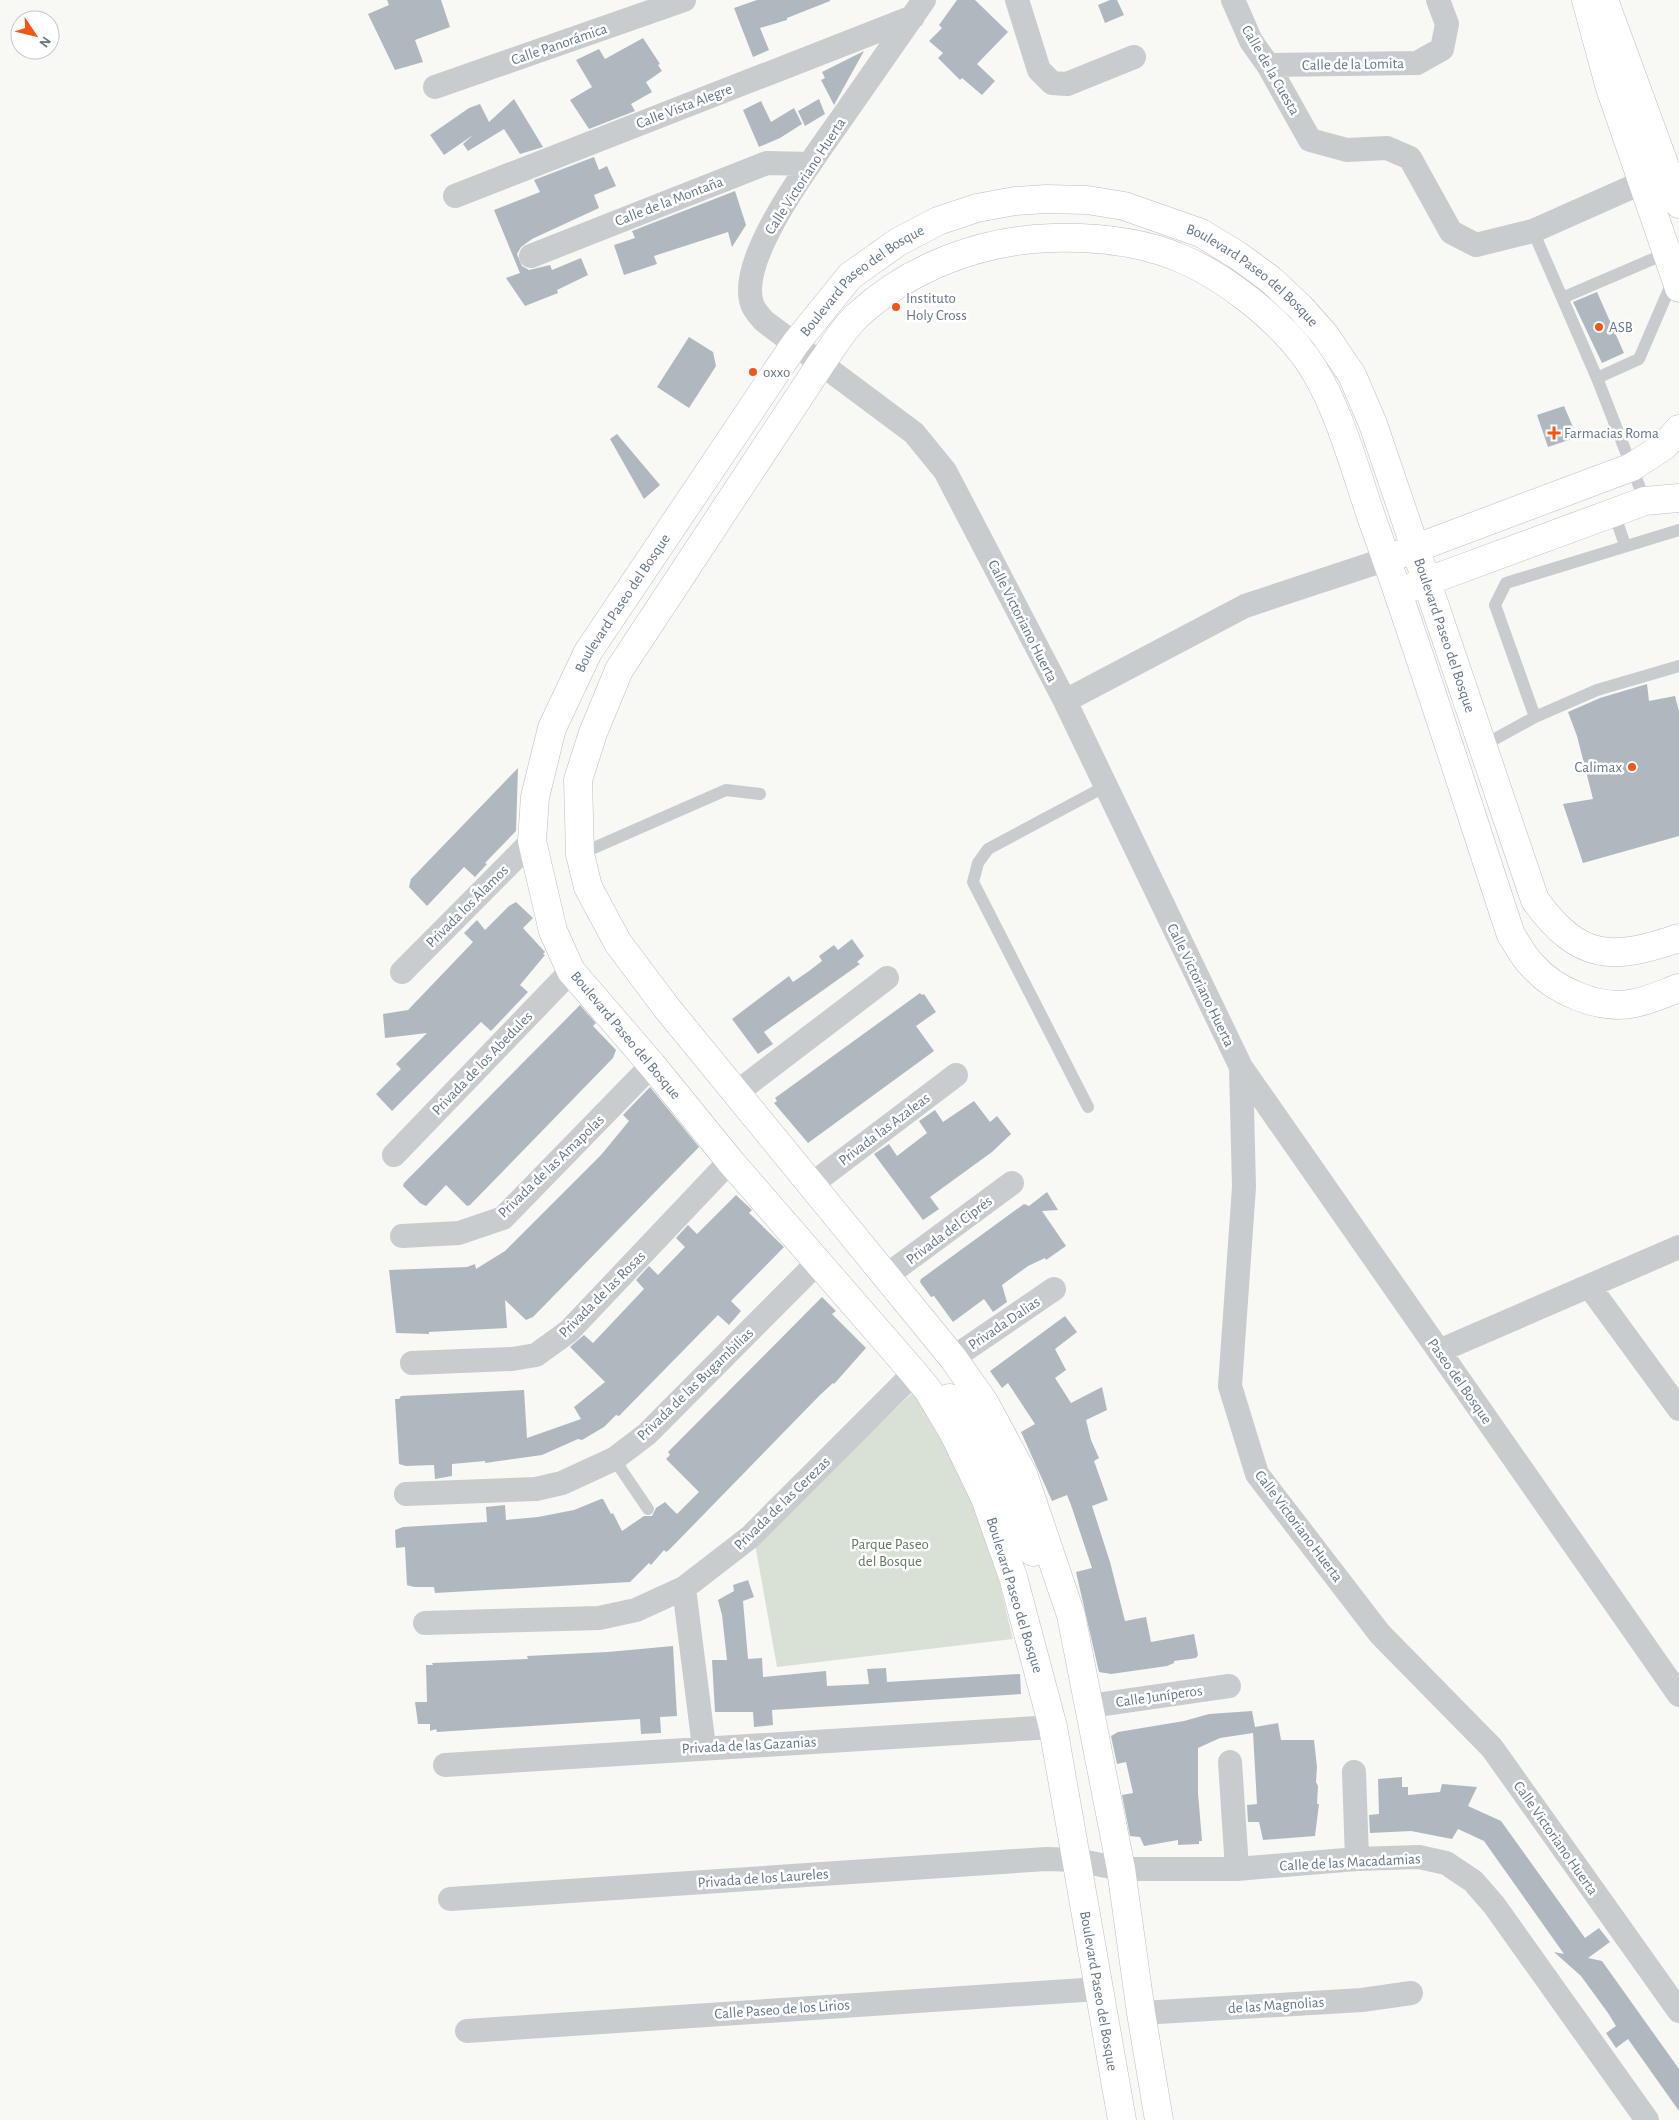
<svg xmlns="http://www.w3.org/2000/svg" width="1679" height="2120" font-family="'Alegreya Sans',sans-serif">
	<rect width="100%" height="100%" fill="#f8f8f5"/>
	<!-- green -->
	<path fill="#d9e1d6" d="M 913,1392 L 982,1510 L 1013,1639 L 777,1667 L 755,1544 Z"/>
	<!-- building -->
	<path fill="#b0b8bf" d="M 387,0 L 441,0 L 450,27 L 415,40 L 423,62 L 395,70 L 368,14 L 389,5 Z
		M 757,0 L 830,0 L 830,1 L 787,18 L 787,20 L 760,28 L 769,50 L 753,57 L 734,8 Z
		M 957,0 L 975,0 L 1008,32 L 977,64 L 995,81 L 982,95 L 962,78 L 960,80 L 938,58 L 943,53 L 929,41 L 942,28 L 939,25 Z
		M 1110,0 L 1117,0 L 1124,15 L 1105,23 L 1098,5 Z
		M 643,38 L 660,64 L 658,65 L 662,71 L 646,82 L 652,92 L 631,104 L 635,111 L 589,129 L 570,100 L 592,87 L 576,60 L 599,49 L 605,59 Z
		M 864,51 L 834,105 L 821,80 L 825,78 L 822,72 Z
		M 514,99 L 543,147 L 520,154 L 504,129 L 468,151 L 463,144 L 473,135 L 444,155 L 430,135 L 469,108 L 480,104 L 489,122 Z
		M 819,99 L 825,114 L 805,126 L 798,111 Z
		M 761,101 L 771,122 L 794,108 L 802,124 L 780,138 L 759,147 L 743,110 Z
		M 594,157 L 599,170 L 607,166 L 616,186 L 594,195 L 599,208 L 532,239 L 521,247 L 517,254 L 522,266 L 529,270 L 550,265 L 552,270 L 581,258 L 588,275 L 557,290 L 558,293 L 525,306 L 506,278 L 520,273 L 494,210 L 540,192 L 534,180 Z
		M 735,191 L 746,225 L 732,247 L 728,232 L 654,256 L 657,264 L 624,275 L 614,245 L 635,238 L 632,231 Z
		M 1597,292 L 1624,353 L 1602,363 L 1573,302 Z
		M 689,337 L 713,352 L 716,366 L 689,408 L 657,387 Z
		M 1564,406 L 1576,434 L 1571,437 L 1572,439 L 1548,447 L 1537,415 Z
		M 617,434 L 660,485 L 644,499 L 610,439 Z
		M 1647,684 L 1649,701 L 1675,696 L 1679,711 L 1679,836 L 1583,863 L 1563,804 L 1593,799 L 1577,736 L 1568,712 L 1600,698 Z
		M 518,768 L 516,831 L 485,863 L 487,864 L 475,877 L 464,867 L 427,906 L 409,887 L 411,879 Z
		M 516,902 L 533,918 L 523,928 L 545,952 L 543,954 L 545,955 L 520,985 L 528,992 L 491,1031 L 481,1022 L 392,1111 L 376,1094 L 401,1069 L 396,1064 L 427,1033 L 385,1038 L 383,1014 L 408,1010 L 473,942 L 464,933 L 477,920 L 485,930 L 509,906 Z
		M 852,939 L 864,956 L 857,962 L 860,964 L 764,1032 L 773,1044 L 758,1054 L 732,1019 L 789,976 L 793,982 L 809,971 L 822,961 L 819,956 L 834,945 L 838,950 Z
		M 920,993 L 922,995 L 924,994 L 936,1012 L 916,1026 L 934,1051 L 808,1143 L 774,1103 L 777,1101 L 775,1098 Z
		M 580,1005 L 596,1023 L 593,1026 L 616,1050 L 613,1058 L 470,1205 L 467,1206 L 446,1185 L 426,1206 L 420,1203 L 403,1186 L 404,1183 Z
		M 650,1087 L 699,1147 L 533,1317 L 526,1320 L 505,1300 L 507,1328 L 429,1332 L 429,1334 L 396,1333 L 389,1270 L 467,1267 L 475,1264 L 476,1269 L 505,1251 L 601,1155 L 629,1121 L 623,1115 Z
		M 974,1101 L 990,1122 L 997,1116 L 1011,1134 L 992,1152 L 930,1197 L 939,1209 L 923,1220 L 874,1154 L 889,1144 L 897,1156 L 927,1133 L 919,1121 L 935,1110 L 943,1122 Z
		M 1047,1192 L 1058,1210 L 1042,1211 L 1066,1246 L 1046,1260 L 1045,1258 L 1028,1266 L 1002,1285 L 1007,1302 L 993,1312 L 984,1299 L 953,1322 L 934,1296 L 931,1297 L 920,1282 L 921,1279 L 1024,1204 L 1029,1206 Z
		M 736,1195 L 752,1210 L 749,1213 L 784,1247 L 731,1301 L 741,1311 L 729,1325 L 718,1315 L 619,1416 L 616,1415 L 604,1427 L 582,1440 L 578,1439 L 542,1455 L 485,1463 L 485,1461 L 452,1464 L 452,1476 L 435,1479 L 434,1465 L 406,1466 L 399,1464 L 395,1399 L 399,1399 L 401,1396 L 524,1390 L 527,1438 L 581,1419 L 574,1407 L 605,1382 L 570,1347 L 584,1335 L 593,1343 L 644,1289 L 636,1280 L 649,1266 L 658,1275 L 685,1247 L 676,1238 L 688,1225 L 697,1234 Z
		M 822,1297 L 836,1311 L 832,1314 L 866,1348 L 834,1384 L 833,1383 L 820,1395 L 669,1550 L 666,1552 L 664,1550 L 651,1565 L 649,1563 L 630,1582 L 435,1593 L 434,1587 L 414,1587 L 407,1585 L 405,1547 L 396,1548 L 395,1530 L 403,1527 L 487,1522 L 486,1507 L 505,1505 L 506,1520 L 538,1517 L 574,1510 L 601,1499 L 603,1499 L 611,1514 L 613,1513 L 622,1531 L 644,1516 L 652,1516 L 656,1508 L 665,1502 L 677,1514 L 699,1492 L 666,1459 L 670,1455 L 668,1452 Z
		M 1065,1316 L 1077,1332 L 1055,1349 L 1066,1370 L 1055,1378 L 1071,1403 L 1102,1387 L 1107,1410 L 1086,1420 L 1091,1440 L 1099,1458 L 1094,1461 L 1108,1500 L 1092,1506 L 1110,1562 L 1125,1621 L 1146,1617 L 1151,1642 L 1194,1634 L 1198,1655 L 1196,1658 L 1174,1661 L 1174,1663 L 1167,1666 L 1111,1674 L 1099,1672 L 1076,1572 L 1092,1568 L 1071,1505 L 1067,1495 L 1052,1501 L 1021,1432 L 1035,1424 L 1008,1383 L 1002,1388 L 990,1371 Z
		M 748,1580 L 754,1597 L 743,1601 L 748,1659 L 762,1658 L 763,1677 L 826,1671 L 827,1686 L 869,1684 L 867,1669 L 886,1668 L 887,1682 L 1020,1674 L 1021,1694 L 772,1710 L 773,1725 L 754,1727 L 753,1712 L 715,1712 L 712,1660 L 727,1660 L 722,1615 L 718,1600 L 734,1591 L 733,1585 Z
		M 673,1646 L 677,1716 L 660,1717 L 661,1733 L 641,1734 L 640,1719 L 437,1732 L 436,1729 L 430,1731 L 430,1724 L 418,1724 L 415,1702 L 427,1702 L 426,1665 L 433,1665 L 432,1663 L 528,1659 L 527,1656 L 608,1652 Z
		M 1252,1711 L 1255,1727 L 1278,1723 L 1281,1740 L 1314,1740 L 1317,1767 L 1316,1782 L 1318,1786 L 1317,1804 L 1319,1804 L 1315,1836 L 1263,1840 L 1259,1822 L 1248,1822 L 1247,1805 L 1257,1804 L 1253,1733 L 1220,1738 L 1198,1748 L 1198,1793 L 1202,1841 L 1199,1841 L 1199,1844 L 1178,1845 L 1178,1840 L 1144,1846 L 1140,1837 L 1130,1836 L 1122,1795 L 1133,1793 L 1126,1762 L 1117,1764 L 1111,1736 L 1118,1732 L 1184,1721 L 1209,1714 Z
		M 1402,1777 L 1402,1787 L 1408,1787 L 1408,1795 L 1440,1792 L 1442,1784 L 1477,1787 L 1468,1806 L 1501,1821 L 1585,1938 L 1599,1928 L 1610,1942 L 1588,1958 L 1602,1961 L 1679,2069 L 1679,2111 L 1628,2039 L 1616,2048 L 1606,2033 L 1616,2026 L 1608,2013 L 1581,1976 L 1554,1952 L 1564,1954 L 1484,1841 L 1458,1829 L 1452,1839 L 1411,1831 L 1370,1833 L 1369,1815 L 1379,1814 L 1378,1779 Z"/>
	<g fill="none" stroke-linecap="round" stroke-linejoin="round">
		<defs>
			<g id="secondary">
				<path d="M 949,1398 L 983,1440 L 1033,1552"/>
				<path id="s1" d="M 1122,2120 L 1053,1727 L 1013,1577 L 985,1498 L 953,1432 L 928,1390 L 914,1373 L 730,1161 L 652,1065 L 571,971 L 553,931 L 532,841 L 535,797 L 552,728 L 588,652 L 795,344 L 850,276 L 898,242 L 938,221 L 977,208 L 1015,201 L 1046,199 L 1087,200 L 1124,206 L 1201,233 L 1237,255 L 1270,279 L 1300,307 L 1325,335 L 1352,375 L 1373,424 L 1535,900 C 1579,961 1612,961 1679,938"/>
				<path d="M 1159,2120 L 1141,2013 L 1121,1869 L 1071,1615 L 1023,1474 L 984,1402 L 953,1358 L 666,1007 L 618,943 L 588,887 L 580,854 L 578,780 L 593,733 L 619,670 L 822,362 C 833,347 844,327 858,315 C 910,267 981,240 1052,238 C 1094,237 1140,241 1180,258 C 1224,276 1277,318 1305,356 C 1337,400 1354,467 1372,519 C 1422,657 1465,797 1511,935 C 1518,945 1523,956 1531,964 C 1554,991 1600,1011 1635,1003 C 1650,1000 1665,993 1679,988"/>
			</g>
			<path id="highway" d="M 1586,0 L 1610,88 L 1679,288
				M 1604,0 L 1679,204
				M 1387,559 L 1632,467 L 1664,446 L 1679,429
				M 1398,592 L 1645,501 L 1679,498"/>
		</defs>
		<!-- secondary casing -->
		<use href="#secondary" stroke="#babfc4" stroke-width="29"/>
		<!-- highway casing -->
		<use href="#highway" stroke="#babec1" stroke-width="29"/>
		<!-- lane -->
		<path stroke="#c8cccf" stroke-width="12" d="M 1533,231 L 1597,378 L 1645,501
			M 1562,298 L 1667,253
			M 1597,378 L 1639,359 L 1673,280
			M 1614,513 L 1625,545
			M 1535,717 L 1597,690 L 1679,666
			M 1484,745 L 1535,717 L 1495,605 L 1506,583 L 1679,530
			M 580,854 L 726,790 L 760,794
			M 1088,1107 L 973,882 L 978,863 L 988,849 L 1106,786
			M 614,1459 L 648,1509"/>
		<!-- street -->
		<path stroke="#c8cccf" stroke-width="24" d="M 924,0 C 898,37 872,75 846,112 C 817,154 749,242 750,291 C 750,305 755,311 764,321 L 914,433 L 945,471 L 1065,701 L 1241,1067 L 1244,1187 L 1230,1386 L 1257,1474 L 1380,1634 L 1492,1748 L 1679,2011
			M 1017,0 L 1039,70 L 1052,83 L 1067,84 L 1134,57
			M 1233,0 L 1251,41 L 1268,65 L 1310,140 L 1347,150 L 1387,148 L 1410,158 L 1451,232 L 1476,245 L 1533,231 L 1659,175
			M 1268,65 L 1417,63 L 1442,49 L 1447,24 L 1438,0
			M 435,87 L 684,0
			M 455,196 L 913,17
			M 531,256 L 767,163 L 810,164
			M 1065,701 L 1245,606 L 1387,559
			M 402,972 L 532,841
			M 1241,1067 L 1679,1695
			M 736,1093 L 887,978
			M 394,1155 L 571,971
			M 812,1184 L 956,1075
			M 402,1236 L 459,1233 L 503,1218 L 652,1065
			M 886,1276 L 1012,1183
			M 1589,1286 L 1679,1409
			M 1439,1351 L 1679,1247
			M 953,1358 L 1054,1289
			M 412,1363 L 512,1359 L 536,1355 L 569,1331 L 730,1161
			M 406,1494 L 536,1489 L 562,1483 L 614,1459 L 647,1434 L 818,1262
			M 684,1588 L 704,1747
			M 425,1623 L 599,1618 L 636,1610 L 684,1588 L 750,1537 L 914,1373
			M 1090,1706 L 1229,1686
			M 1230,1762 L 1237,1869
			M 445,1765 L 1053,1727
			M 1354,1772 L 1357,1859
			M 450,1899 L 1046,1859 L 1076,1860 L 1121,1869 L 1237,1869 L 1357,1859 L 1419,1857 L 1446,1863 L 1473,1881 L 1494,1905 L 1647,2120
			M 1141,2013 L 1362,2000 L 1411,1993
			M 467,2031 L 1098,1989"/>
		<!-- secondary -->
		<use href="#secondary" stroke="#fff" stroke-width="28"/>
		<!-- highway -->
		<use href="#highway" stroke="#fff" stroke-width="28"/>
	</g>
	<!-- markers -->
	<g fill="#f55518" stroke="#fff" stroke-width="2">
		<circle cx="896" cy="307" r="5"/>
		<circle cx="1599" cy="327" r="5"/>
		<circle cx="753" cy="372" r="5"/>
		<path d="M1551.5 425.5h5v5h5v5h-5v5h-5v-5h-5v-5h5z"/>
		<circle cx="1632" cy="767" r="5"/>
	</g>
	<g text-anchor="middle" stroke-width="5" stroke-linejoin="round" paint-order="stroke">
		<!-- street labels -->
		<g font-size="15" fill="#647789" stroke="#fff">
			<text transform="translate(559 44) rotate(-19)" y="5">Calle Panorámica</text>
			<text transform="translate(1353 64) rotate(-1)" y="5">Calle de la Lomita</text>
			<text transform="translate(1271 70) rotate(60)" y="5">Calle de la Cuesta</text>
			<text transform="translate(684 106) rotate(-21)" y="5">Calle Vista Alegre</text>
			<text transform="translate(805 176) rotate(-57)" y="5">Calle Victoriano Huerta</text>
			<text transform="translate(669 201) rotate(-21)" y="5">Calle de la Montaña</text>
			<text dy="5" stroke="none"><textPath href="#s1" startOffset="2546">Boulevard Paseo del Bosque</textPath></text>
			<text dy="5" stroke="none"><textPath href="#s1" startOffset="2111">Boulevard Paseo del Bosque</textPath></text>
			<text dy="5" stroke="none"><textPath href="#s1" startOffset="1706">Boulevard Paseo del Bosque</textPath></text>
			<text transform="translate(1023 621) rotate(63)" y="5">Calle Victoriano Huerta</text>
			<text dy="5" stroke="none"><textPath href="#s1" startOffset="2966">Boulevard Paseo del Bosque</textPath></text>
			<text transform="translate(467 906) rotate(-45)" y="5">Privada los Álamos</text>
			<text transform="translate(1201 985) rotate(64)" y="5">Calle Victoriano Huerta</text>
			<text transform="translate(626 1035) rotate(50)" y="5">Boulevard Paseo del Bosque</text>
			<text transform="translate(482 1063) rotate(-46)" y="5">Privada de los Abedules</text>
			<text transform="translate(884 1129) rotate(-37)" y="5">Privada las Azaleas</text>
			<text transform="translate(551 1166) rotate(-44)" y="5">Privada de las Amapolas</text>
			<text transform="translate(949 1230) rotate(-37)" y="5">Privada del Ciprés</text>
			<text transform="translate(602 1294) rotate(-45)" y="5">Privada de las Rosas</text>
			<text transform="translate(1004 1323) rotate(-34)" y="5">Privada Dalias</text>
			<text transform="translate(1460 1381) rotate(55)" y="5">Paseo del Bosque</text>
			<text transform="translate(695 1384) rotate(-44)" y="5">Privada de las Bugambilias</text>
			<text transform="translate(782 1503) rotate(-44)" y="5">Privada de las Cerezas</text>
			<text transform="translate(1299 1526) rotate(53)" y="5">Calle Victoriano Huerta</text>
			<text transform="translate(1015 1595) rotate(73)" y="5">Boulevard Paseo del Bosque</text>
			<text transform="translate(1159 1696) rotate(-8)" y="5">Calle Juníperos</text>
			<text transform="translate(749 1745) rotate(-3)" y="5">Privada de las Gazanias</text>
			<text transform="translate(1556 1838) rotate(55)" y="5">Calle Victoriano Huerta</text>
			<text transform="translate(1350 1862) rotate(-3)" y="5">Calle de las Macadamias</text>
			<text transform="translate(763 1878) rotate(-4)" y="5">Privada de los Laureles</text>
			<text transform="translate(1099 1991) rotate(80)" y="5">Boulevard Paseo del Bosque</text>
			<text transform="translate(1276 2005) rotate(-4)" y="5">de las Magnolias</text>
			<text transform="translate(782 2009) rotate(-4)" y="5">Calle Paseo de los Lirios</text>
		</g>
		<!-- poi labels -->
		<g font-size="15" fill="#647789" stroke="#fff" text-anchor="start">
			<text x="906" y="303">Instituto<tspan x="906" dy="17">Holy Cross</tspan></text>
			<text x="1609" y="332">ASB</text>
			<text x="763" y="377">oxxo</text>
			<text x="1564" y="438">Farmacias Roma</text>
			<text x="1622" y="772" text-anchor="end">Calimax</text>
		</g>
		<!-- park labels -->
		<g font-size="15" fill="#647a60" stroke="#fff">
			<text x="890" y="1549">Parque Paseo<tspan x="890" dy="17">del Bosque</tspan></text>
		</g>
	</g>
	<!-- north arrow -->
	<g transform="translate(35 35) rotate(125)"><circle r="24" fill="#ffffff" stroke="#c1c9d0"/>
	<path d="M0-4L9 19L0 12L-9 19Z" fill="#f55518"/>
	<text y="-8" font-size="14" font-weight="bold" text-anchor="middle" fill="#647789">N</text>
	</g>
</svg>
